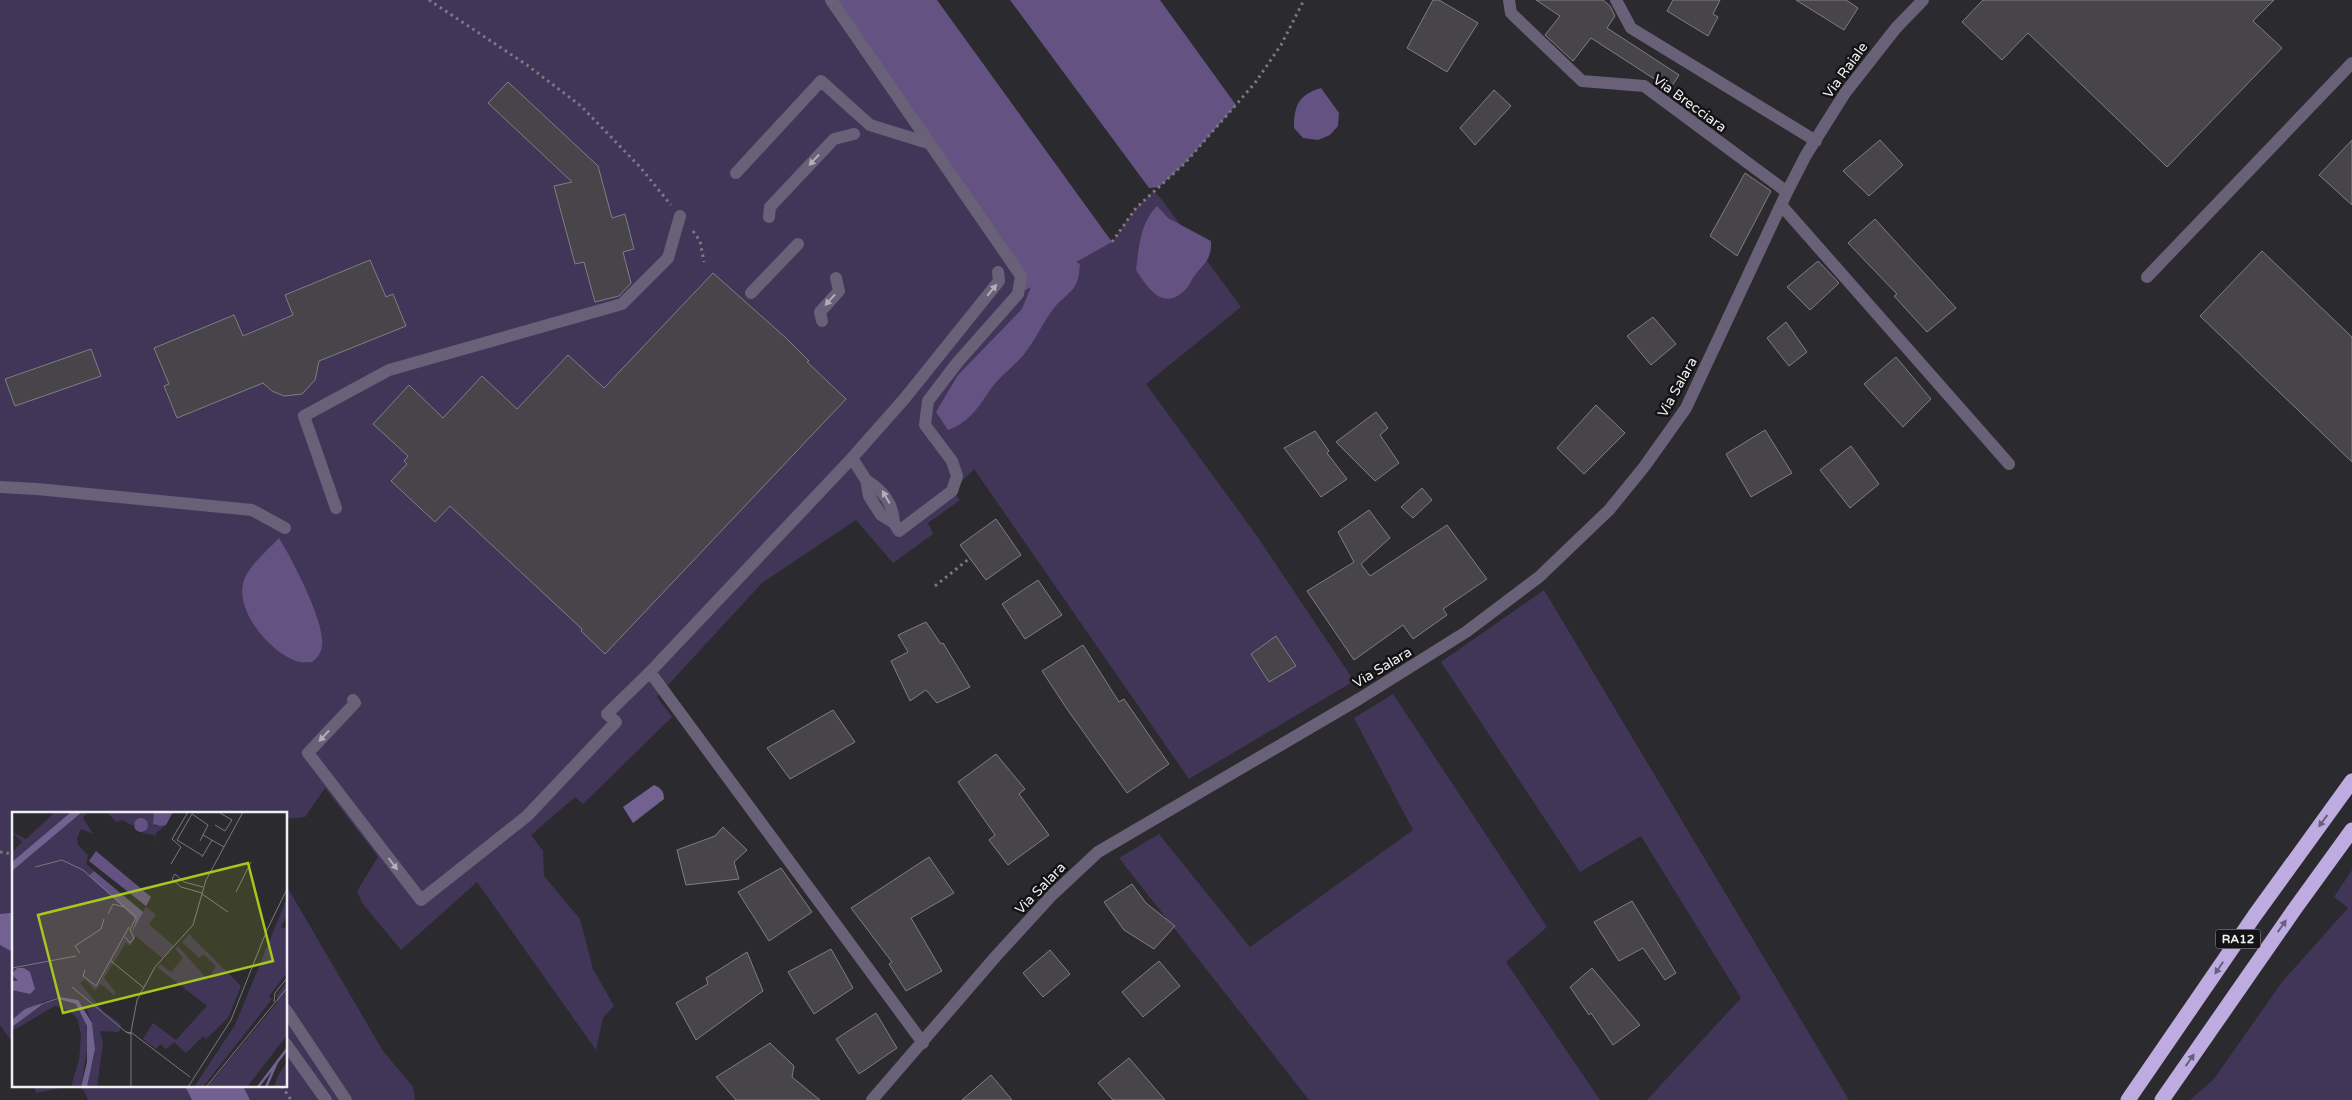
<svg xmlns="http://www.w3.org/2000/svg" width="2352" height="1100" font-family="'Varela Round',sans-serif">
	<rect width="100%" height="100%" fill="#2b2a2e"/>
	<!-- green -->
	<path fill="#423658" d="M 0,0 L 831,0 L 1112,242 L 1136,208 L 1154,191 L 1162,200 L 1241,307 L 1146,384 L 1257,536 L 1354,681 L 1189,779 L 974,469 L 952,491 L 960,500 L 928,523 L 933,534 L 893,563 L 856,520 L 762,583 L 657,697 L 672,717 L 583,804 L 575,797 L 531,835 L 543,851 L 544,876 L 580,919 L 593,969 L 614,1006 L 603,1018 L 596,1050 L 477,882 L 401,950 L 362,903 L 357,891 L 378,857 L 325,788 L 305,817 L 286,819 L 286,814 L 14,814 L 14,915 L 0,914 Z
		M 1544,590 L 1849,1100 L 1647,1100 L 1741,998 L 1641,836 L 1580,872 L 1441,662 Z
		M 1393,694 L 1547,927 L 1506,962 L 1600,1100 L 1309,1100 L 1119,858 L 1159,834 L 1250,947 L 1413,830 L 1354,718 Z
		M 2352,870 L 2352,1100 L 2190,1100 L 2214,1079 L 2282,982 L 2348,908 L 2334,897 Z
		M 286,885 L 383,1051 L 413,1087 L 415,1100 L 250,1100 L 243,1086 L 286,1086 Z
		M 0,945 L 14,953 L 14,1045 L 0,1025 Z
		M 34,1086 L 70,1086 L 36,1093 Z
		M 78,1086 L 185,1086 L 192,1100 L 88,1100 L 84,1091 Z"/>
	<!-- forest -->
	<path fill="#645282" d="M 831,0 L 937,0 L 1112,242 L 1076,262 L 1080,264 C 1079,272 1079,279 1075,286 C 1070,294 1060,300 1054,308 C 1043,322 1036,339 1025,353 C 1016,365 1002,374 993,386 C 980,404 971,422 948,430 L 936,412 L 958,375 L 1022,309 L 1031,287 L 1018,294 L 1021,276 Z
		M 1010,0 L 1160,0 L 1236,105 L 1185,163 L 1159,187 L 1149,188 Z
		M 1321,88 L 1339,113 L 1338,126 L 1330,135 L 1318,140 L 1303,138 L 1294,128 C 1294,106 1298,95 1321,88 Z
		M 1157,206 L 1168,218 L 1211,241 C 1212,259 1205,262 1195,275 C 1191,280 1189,287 1184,291 C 1162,311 1148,288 1136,270 C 1139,247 1140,223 1157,206 Z
		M 279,538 C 292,559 326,624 322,646 C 321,654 317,658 312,662 C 307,662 301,663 296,661 C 269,651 234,610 244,580 C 250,564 268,550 279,538 Z"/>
	<!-- water -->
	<path fill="#736192" d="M 654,785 C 661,788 664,791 664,799 L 633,823 L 623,807 Z
		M 10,913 L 14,915 L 14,953 L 0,945 L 0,914 Z
		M 185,1086 L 243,1086 L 250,1100 L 192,1100 Z"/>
	<!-- building -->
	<path fill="#47454a" stroke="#807e84" d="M 1433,0 L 1439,0 L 1478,23 L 1447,72 L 1407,48 Z
		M 1536,0 L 1603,0 L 1610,6 L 1615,16 L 1607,28 L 1679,75 L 1670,89 L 1591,38 L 1573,61 L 1545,35 L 1560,16 Z
		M 1673,0 L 1720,0 L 1713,14 L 1718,17 L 1708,36 L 1667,11 Z
		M 1796,0 L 1846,0 L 1858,8 L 1844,30 Z
		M 1983,0 L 2274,0 L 2253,21 L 2282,48 L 2167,167 L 2028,33 L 2002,60 L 1962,22 Z
		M 508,82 L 598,166 L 612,218 L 625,214 L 634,249 L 623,252 L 631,283 L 619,296 L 595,302 L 584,262 L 575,264 L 554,186 L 572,182 L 488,103 Z
		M 1494,90 L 1511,106 L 1475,145 L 1460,128 Z
		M 1880,140 L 1903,165 L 1869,196 L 1843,171 Z
		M 2352,140 L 2352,205 L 2319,175 Z
		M 1745,173 L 1771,191 L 1737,256 L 1710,236 Z
		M 1875,219 L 1956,308 L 1927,332 L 1894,296 L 1897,294 L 1848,243 Z
		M 2262,251 L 2352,337 L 2352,462 L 2200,316 Z
		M 370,260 L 386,297 L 393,294 L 406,326 L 319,361 L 315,380 L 302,394 L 284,396 L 272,391 L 263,383 L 177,418 L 164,386 L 169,384 L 154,348 L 234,315 L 243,336 L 293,315 L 285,295 Z
		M 1818,261 L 1839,283 L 1810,310 L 1787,287 Z
		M 713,273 L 786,338 L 809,361 L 807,362 L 846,399 L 605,654 L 581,631 L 582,629 L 450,506 L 435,522 L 391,481 L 407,464 L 404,461 L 408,456 L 373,424 L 409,385 L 443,418 L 482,376 L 517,409 L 568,355 L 604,388 Z
		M 1653,317 L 1676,344 L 1651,365 L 1627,336 Z
		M 1786,322 L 1807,352 L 1789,366 L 1767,338 Z
		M 91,349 L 101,376 L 15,406 L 5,379 Z
		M 1896,357 L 1931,399 L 1903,427 L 1864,384 Z
		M 1596,405 L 1625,433 L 1584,474 L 1557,448 Z
		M 1376,412 L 1388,428 L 1380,435 L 1399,463 L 1375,481 L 1336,442 Z
		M 1765,430 L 1792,473 L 1751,497 L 1726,454 Z
		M 1315,431 L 1329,451 L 1327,453 L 1347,479 L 1321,497 L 1284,448 Z
		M 1851,446 L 1879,484 L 1850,508 L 1820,470 Z
		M 1422,488 L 1432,500 L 1413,518 L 1401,507 Z
		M 1369,510 L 1390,538 L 1361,564 L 1370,576 L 1447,525 L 1487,579 L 1443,609 L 1447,615 L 1413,639 L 1403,625 L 1354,660 L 1307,591 L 1354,562 L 1338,532 Z
		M 996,519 L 1021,555 L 986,580 L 960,545 Z
		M 1038,580 L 1062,615 L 1025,639 L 1002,604 Z
		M 926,622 L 941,644 L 943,643 L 970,687 L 937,703 L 926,690 L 910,701 L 891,661 L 908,652 L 898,635 Z
		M 1276,636 L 1296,666 L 1269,682 L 1251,654 Z
		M 1083,645 L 1119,702 L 1124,699 L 1169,764 L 1127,793 L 1067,709 L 1042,671 Z
		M 833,710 L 855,742 L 790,779 L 767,748 Z
		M 996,754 L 1025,789 L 1019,794 L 1049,835 L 1008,865 L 989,840 L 995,835 L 958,782 Z
		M 723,827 L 747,850 L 734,862 L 739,879 L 686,885 L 677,850 L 715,836 Z
		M 929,857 L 954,893 L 911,918 L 942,971 L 906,991 L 889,964 L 892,962 L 851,908 Z
		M 781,868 L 812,912 L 769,941 L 738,892 Z
		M 1132,884 L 1146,903 L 1175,926 L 1154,949 L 1124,930 L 1104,902 Z
		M 1632,901 L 1676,973 L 1665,980 L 1643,948 L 1619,961 L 1594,922 Z
		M 831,949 L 853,988 L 814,1014 L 788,972 Z
		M 1050,950 L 1070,974 L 1043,997 L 1023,973 Z
		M 747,952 L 763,991 L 696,1040 L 676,1003 L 708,984 L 706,978 Z
		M 1159,961 L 1180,986 L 1143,1017 L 1122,992 Z
		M 1592,968 L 1640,1025 L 1613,1045 L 1591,1013 L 1589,1015 L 1570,987 Z
		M 876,1013 L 897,1048 L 859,1074 L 836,1039 Z
		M 770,1043 L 794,1066 L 792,1077 L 820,1100 L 736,1100 L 716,1077 Z
		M 1129,1058 L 1165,1100 L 1113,1100 L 1098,1083 Z
		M 991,1075 L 1012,1100 L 962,1100 Z"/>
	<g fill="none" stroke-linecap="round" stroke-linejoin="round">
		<!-- path -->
		<path stroke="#7b7a7e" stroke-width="3" stroke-dasharray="2.5 4" stroke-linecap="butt" d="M 429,0 L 527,65 L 581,106 L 640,167 L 671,205
			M 693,231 L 700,241 L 704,262
			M 1112,242 L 1136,208 L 1185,163 L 1255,83 L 1281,45 L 1304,0
			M 935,586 L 970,558
			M 0,852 L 14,854
			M 282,1086 L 291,1100"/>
		<!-- minor -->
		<path stroke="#686177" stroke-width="12" d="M 831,0 L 1021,276 L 1018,294 L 957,363 L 928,401 L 925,425 L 952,461 L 957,476 L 952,491 L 899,531 L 894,523 L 881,515 L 869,496 L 866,480 L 852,458
			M 1509,0 L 1511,13 L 1582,81 L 1644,86 L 1787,192
			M 1616,0 L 1631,28 L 1816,141
			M 736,173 L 821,81 L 870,125 L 928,143
			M 1781,205 L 2009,464
			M 769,217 L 770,207 L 834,139 L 854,134
			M 2147,277 L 2352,63
			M 751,293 L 798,244
			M 822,321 L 820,312 L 839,291 L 836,278
			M 866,480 C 882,490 893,502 894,523
			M 0,487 L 37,489 L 252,510 L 285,528
			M 336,508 L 304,416 L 389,370 L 622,304 L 668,258 L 680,216
			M 650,672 L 923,1043
			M 353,700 L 355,703 L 308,753 L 421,900 L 527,816 L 616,722 L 607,714 L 650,672 L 852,458 L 905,398 L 999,281 L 998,272
			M 286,1010 L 346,1100
			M 286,1044 L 326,1100
			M 872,1100 L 997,955 L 1052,895 L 1098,852 L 1359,699 L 1466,632 L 1539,577 L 1609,510 L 1644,467 L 1686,408 L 1787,192 L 1806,155 L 1845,93 L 1896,28 L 1923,0"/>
		<!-- highway -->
		<path stroke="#beace1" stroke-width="15" d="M 2128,1100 L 2255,915 L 2352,781
			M 2162,1100 L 2294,910 L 2352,830"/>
	</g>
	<!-- one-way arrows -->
	<defs><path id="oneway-solid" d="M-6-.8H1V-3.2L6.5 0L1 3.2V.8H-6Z" transform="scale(1.25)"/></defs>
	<g fill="#b2afba">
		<use href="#oneway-solid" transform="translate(814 160) rotate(133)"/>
		<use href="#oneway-solid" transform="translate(992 290) rotate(-50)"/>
		<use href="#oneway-solid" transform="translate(830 300) rotate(132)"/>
		<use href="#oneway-solid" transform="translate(886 497) rotate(-120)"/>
		<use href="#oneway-solid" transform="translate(324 736) rotate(133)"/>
		<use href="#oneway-solid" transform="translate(393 864) rotate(53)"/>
	</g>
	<g fill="#68607b">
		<use href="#oneway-solid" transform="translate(2323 821) rotate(126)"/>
		<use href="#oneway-solid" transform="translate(2282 926) rotate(-55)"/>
		<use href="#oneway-solid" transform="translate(2219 968) rotate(124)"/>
		<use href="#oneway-solid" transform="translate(2190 1060) rotate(-55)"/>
	</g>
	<g text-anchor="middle" stroke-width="5" stroke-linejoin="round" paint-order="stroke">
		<!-- shield labels -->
		<rect fill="#131315" stroke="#adacaf" stroke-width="1" x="2215.5" y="929.5" width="45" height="19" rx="4"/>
		<g font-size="12" font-weight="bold" fill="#efeef1">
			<text x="2238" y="943">RA12</text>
		</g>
		<!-- street labels -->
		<g font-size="14" fill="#efeef1" stroke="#131315">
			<text transform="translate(1845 70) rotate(-54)" y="5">Via Raiale</text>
			<text transform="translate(1690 103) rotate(36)" y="5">Via Brecciara</text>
			<text transform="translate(1677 387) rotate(-61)" y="5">Via Salara</text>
			<text transform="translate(1382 667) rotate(-31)" y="5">Via Salara</text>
			<text transform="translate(1040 888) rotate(-46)" y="5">Via Salara</text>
		</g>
	</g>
	<!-- overview -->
	<g transform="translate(12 812)">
		<rect width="275" height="275" fill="#2b2a2e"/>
		<path d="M 43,0 L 59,0 L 0,50 L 0,40 L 10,30 L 0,20 L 14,27 ZM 70,0 L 76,0 L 71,6 L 81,22 L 69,17 L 65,26 L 66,33 L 76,43 L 74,52 L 82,59 L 78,64 L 131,100 L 134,95 L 144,103 L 137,112 L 162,134 L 150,146 L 124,124 L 118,134 L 114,131 L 92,166 L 103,179 L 103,184 L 89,172 L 83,179 L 73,167 L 68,171 L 92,200 L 109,212 L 107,220 L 88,219 L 91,230 L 85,275 L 75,275 L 83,238 L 80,211 L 75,198 L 57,186 L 47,185 L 30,190 L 0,208 L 0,59 ZM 95,0 L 142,0 L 143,14 L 154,13 L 143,22 L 144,32 L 142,23 L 130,21 L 133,19 L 121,11 L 121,14 L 110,8 L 104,10 ZM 275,86 L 275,105 L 269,115 L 275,117 L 275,161 L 257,184 L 260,187 L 191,275 L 182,275 L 223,213 ZM 177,122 L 229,174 L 216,206 L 194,227 L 191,224 L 174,241 L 162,230 L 154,237 L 148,232 L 144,237 L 131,227 L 141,211 L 164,228 L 195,194 L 145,155 L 148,152 L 159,160 L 171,146 L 163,137 L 166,134 L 196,168 L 204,154 L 191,142 L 187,146 L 170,130 ZM 275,169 L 275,223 L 235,275 L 195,275 L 265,191 L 265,183 ZM 46,187 L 64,192 L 74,208 L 76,231 L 69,275 L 59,275 L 67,248 L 69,224 L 66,208 L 58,199 L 43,194 L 0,219 L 0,215 L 31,192 ZM 275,249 L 275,275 L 262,275 L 266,264 Z" fill="#423658"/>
		<path d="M 142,0 L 161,0 L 154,13 L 148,14 L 141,12 ZM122 13a7 7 0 1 1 14 0a7 7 0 1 1-14 0ZM 84,39 L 139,85 L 134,94 L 77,49 ZM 82,59 L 131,100 L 120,121 L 124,107 L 77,64 Z" fill="#645282"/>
		<path d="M 59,0 L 70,0 L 0,59 L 0,50 ZM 12,156 L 18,160 L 23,177 L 18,182 L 0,178 L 0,169 L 6,169 L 0,162 L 5,156 ZM 48,185 L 66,188 L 80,211 L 83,237 L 75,275 L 69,275 L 75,250 L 75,214 L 64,192 L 46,187 L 31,192 L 0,215 L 0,208 L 13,197 Z" fill="#736192"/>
		<path fill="none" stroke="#736192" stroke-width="2.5" d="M 246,275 L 275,237M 254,275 L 265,250"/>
		<path fill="none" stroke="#79787c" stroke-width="1" d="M 203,13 L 213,19 L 220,8 L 208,1M 191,23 L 212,35M 188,29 L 196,13 L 180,2 L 165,28 L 191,44M 190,45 L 200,28M 159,52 L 169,35 L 160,27 L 176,0M 23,55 L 50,48 L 71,58 L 124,105 L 118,118 L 122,126 L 118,131 L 113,125M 224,80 L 239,50M 190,81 L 169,75 L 160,67 L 163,62 L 172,70 L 191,75M 190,82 L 216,100M 96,102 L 101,92 L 112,95M 68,141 L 63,134 L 89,117 L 92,107M 99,149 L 132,176M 0,156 L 64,144M 73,158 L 71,164 L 84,174 L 117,115M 60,175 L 114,220M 262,190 L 263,181 L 275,166M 119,222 L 114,220 L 120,221 L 178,265M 119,275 L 119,220 L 125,188 L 143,155 L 181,113 L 194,68 L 231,0M 176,275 L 219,208 L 255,118 L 275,77M 194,275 L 275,176"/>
		<path fill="#a8c71c" fill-opacity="0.15" stroke="#a8c71c" stroke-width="2.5" d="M 236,51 L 261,149 L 51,201 L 26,103 Z"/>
		<rect width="275" height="275" fill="none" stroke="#efeef1" stroke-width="2.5"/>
	</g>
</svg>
